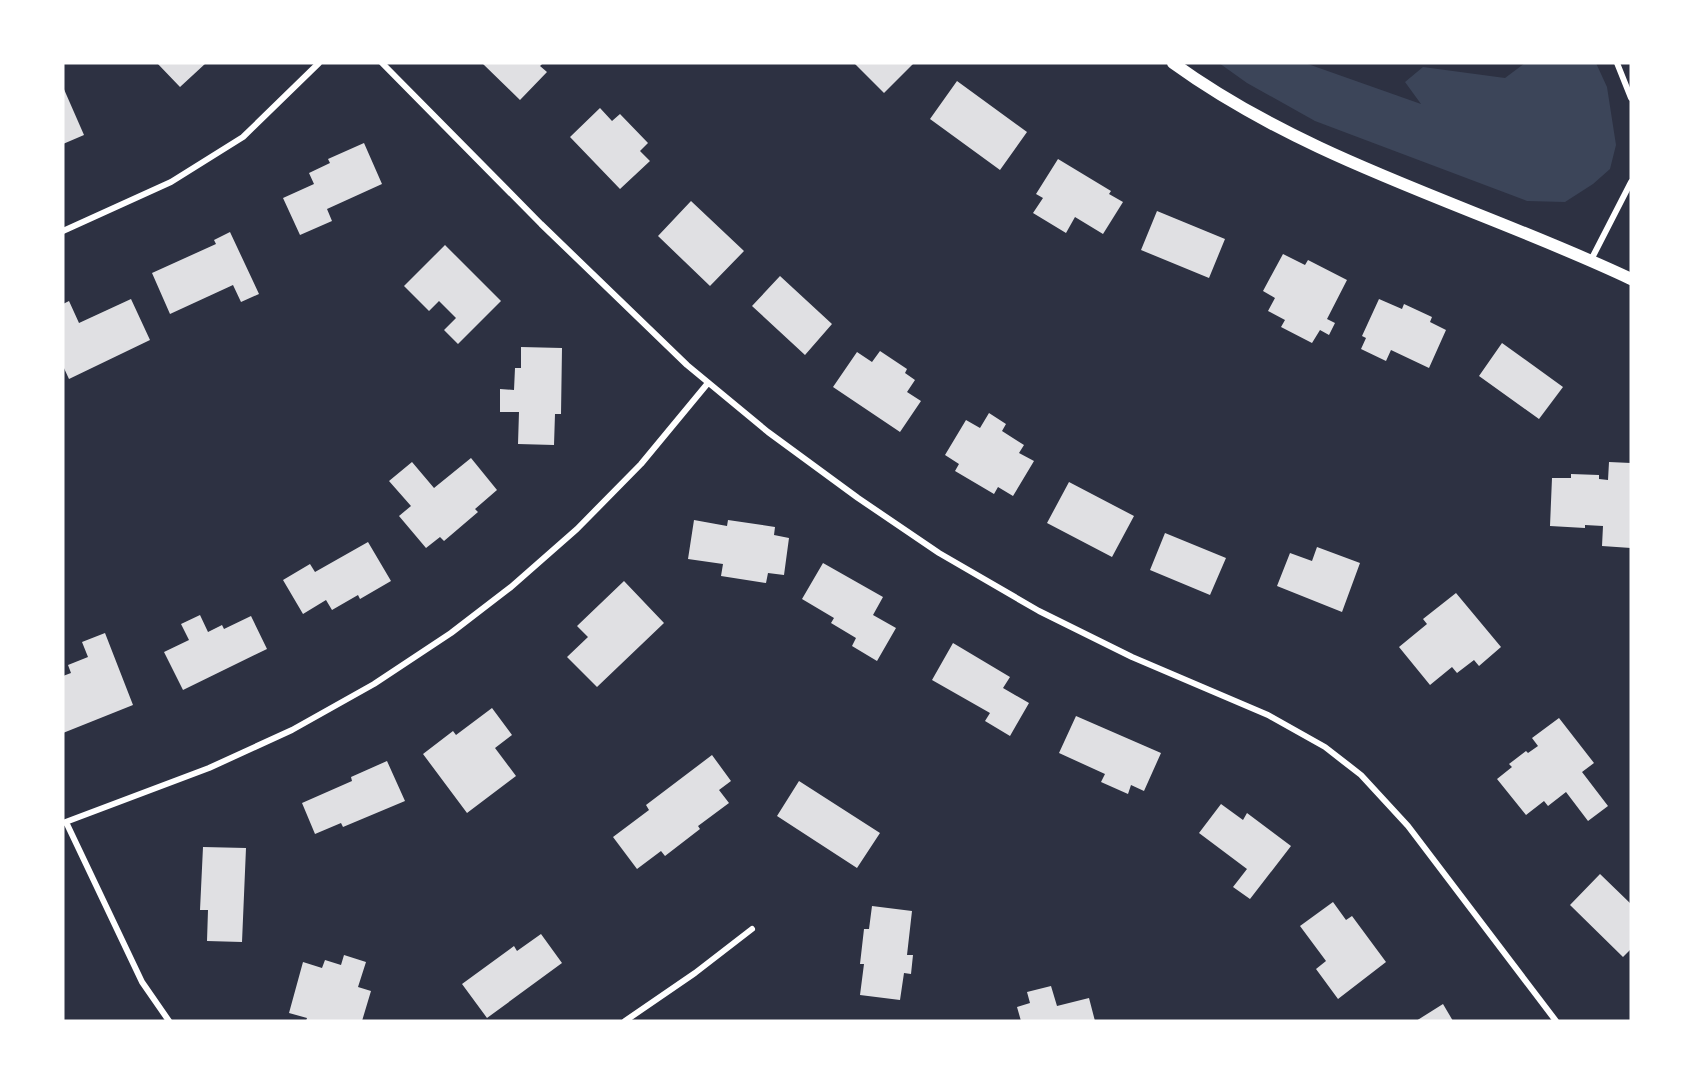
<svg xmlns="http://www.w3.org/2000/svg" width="1694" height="1084" font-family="'Crimson Pro',serif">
	<rect width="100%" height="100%" fill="#2d3142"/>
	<!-- green -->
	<path fill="#3c4559" d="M 1219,63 L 1305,63 L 1421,104 L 1405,82 L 1423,67 L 1505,78 L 1525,63 L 1596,63 L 1607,87 L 1616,145 L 1610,169 L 1593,184 L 1565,202 L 1527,201 L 1315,121 L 1247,83 Z"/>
	<!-- building -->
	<path fill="#e0e0e3" d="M 157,63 L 206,63 L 180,87 Z
		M 482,63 L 543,63 L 540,66 L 547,72 L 520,100 Z
		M 854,63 L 912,63 L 913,64 L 884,93 Z
		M 957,81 L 1027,132 L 1000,170 L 930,119 Z
		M 63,87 L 84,135 L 63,144 Z
		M 600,108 L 612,121 L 620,114 L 648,143 L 640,151 L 650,161 L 620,189 L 570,137 Z
		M 364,143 L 382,184 L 327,209 L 332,221 L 300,235 L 283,198 L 314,184 L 309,173 L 330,163 L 328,159 Z
		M 1058,159 L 1111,191 L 1109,194 L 1123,202 L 1103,234 L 1075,217 L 1066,233 L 1033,213 L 1043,198 L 1036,194 Z
		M 691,201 L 744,251 L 710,286 L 658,236 Z
		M 1157,211 L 1225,239 L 1209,278 L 1141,250 Z
		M 230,232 L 259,294 L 241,302 L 233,285 L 170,314 L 152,273 L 216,244 L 214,240 Z
		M 445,245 L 501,301 L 458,344 L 444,330 L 456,318 L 439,301 L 429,311 L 404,286 Z
		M 1283,254 L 1305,265 L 1308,260 L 1347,280 L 1327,319 L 1335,323 L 1329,335 L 1320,330 L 1312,343 L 1281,327 L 1285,320 L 1268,311 L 1275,298 L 1263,291 Z
		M 780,276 L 832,324 L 805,355 L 752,306 Z
		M 131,299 L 150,340 L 69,379 L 63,366 L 63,304 L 69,301 L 79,323 Z
		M 1379,299 L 1402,309 L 1404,304 L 1432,317 L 1430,322 L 1446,330 L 1429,368 L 1391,350 L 1386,361 L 1361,349 L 1366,338 L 1362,336 Z
		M 1502,343 L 1563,387 L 1539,419 L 1479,376 Z
		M 521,347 L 562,348 L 561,414 L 555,414 L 554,445 L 518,444 L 519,412 L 500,412 L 500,389 L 514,390 L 515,368 L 521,368 Z
		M 880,351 L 907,369 L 905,373 L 915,380 L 907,392 L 921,401 L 900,432 L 833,387 L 857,352 L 872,362 Z
		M 989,413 L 1006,424 L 1002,431 L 1024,445 L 1019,453 L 1034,461 L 1013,496 L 998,487 L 994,494 L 955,471 L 959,464 L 945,455 L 966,420 L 980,428 Z
		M 471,458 L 497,490 L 475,509 L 478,512 L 444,541 L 440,537 L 426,548 L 399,516 L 411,506 L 389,481 L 412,462 L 434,488 Z
		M 1609,462 L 1631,463 L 1631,548 L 1602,546 L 1603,526 L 1585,525 L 1585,528 L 1550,526 L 1552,478 L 1571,478 L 1571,474 L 1599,475 L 1599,479 L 1608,480 Z
		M 1069,482 L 1134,516 L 1112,557 L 1047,523 Z
		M 694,520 L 727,526 L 728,520 L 775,527 L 774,535 L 789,538 L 784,575 L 768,573 L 766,583 L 721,576 L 723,564 L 688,559 Z
		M 1165,533 L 1226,558 L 1210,595 L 1150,570 Z
		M 368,542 L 391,581 L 360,599 L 358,595 L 332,610 L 326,600 L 303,614 L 283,580 L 310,564 L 315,572 Z
		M 1317,547 L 1360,563 L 1342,612 L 1277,586 L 1290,553 L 1312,561 Z
		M 823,563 L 883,597 L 873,615 L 896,628 L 877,661 L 852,646 L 856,638 L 831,623 L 834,618 L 802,599 Z
		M 624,581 L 664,623 L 597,687 L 567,657 L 588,637 L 577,626 Z
		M 1456,593 L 1501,647 L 1479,666 L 1474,660 L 1457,673 L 1452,667 L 1430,685 L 1399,647 L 1427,624 L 1423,619 Z
		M 200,615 L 208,632 L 222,625 L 224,629 L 251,616 L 267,649 L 183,690 L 164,652 L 189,640 L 181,624 Z
		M 105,633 L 133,705 L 63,733 L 63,676 L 71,673 L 68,665 L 88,657 L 82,642 Z
		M 953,643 L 1010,677 L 1003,688 L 1029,703 L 1010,736 L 985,721 L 990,713 L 932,680 Z
		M 492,708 L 512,735 L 495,748 L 516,776 L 467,813 L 423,754 L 453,731 L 456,735 Z
		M 1076,716 L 1161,753 L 1144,791 L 1131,785 L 1128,794 L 1101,782 L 1105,774 L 1059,753 Z
		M 1559,718 L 1594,763 L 1582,772 L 1608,806 L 1588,821 L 1566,792 L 1548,806 L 1544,801 L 1526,815 L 1497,779 L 1512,767 L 1509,764 L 1526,751 L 1528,753 L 1538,746 L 1532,738 Z
		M 712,755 L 731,781 L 719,790 L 729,803 L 698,826 L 700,829 L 665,856 L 661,851 L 637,869 L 613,837 L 649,810 L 646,805 Z
		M 387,761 L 405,801 L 343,827 L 341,823 L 315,834 L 302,803 L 352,781 L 351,777 Z
		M 799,781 L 880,833 L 857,868 L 777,816 Z
		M 1221,804 L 1243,820 L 1247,813 L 1291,846 L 1250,899 L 1233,887 L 1247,869 L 1199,833 Z
		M 203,847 L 246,848 L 242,942 L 207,941 L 208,910 L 200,910 Z
		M 1600,874 L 1631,904 L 1631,949 L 1623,957 L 1570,905 Z
		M 1333,902 L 1346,920 L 1352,916 L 1386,962 L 1338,999 L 1316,969 L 1326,961 L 1300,926 Z
		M 872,906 L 912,911 L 907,955 L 913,955 L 911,974 L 904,973 L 900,1000 L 860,995 L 864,964 L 860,964 L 864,929 L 869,929 Z
		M 541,934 L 562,963 L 487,1018 L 462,984 L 514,946 L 517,951 Z
		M 344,955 L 366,962 L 358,987 L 371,991 L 362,1021 L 306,1021 L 307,1018 L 289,1013 L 303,962 L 322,968 L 325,960 L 341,965 Z
		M 1051,986 L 1057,1006 L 1089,998 L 1095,1021 L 1021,1021 L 1017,1007 L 1030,1003 L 1027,992 Z
		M 1443,1004 L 1453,1021 L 1416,1021 Z"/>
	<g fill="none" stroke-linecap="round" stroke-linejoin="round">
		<!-- minor -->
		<path stroke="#fff" stroke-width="6" d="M 382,63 L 541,224 L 687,365 L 768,432 L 858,498 L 939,553 L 1039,611 L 1132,657 L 1268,715 L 1325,747 L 1361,775 L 1408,826 L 1556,1021
			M 1617,63 L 1631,98
			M 63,231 L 171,182 L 243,137 L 319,63
			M 1591,260 L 1631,182
			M 66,822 L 142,982 L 169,1021
			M 63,823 L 209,768 L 292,730 L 374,684 L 451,633 L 511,587 L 577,529 L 641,464 L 708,383
			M 625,1021 L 695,973 L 752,929"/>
		<!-- secondary -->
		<path stroke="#fff" stroke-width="12" d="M 1173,63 C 1311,163 1479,207 1631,279"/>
	</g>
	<!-- border -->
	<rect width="1694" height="1084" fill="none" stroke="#ffffff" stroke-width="129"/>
</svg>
